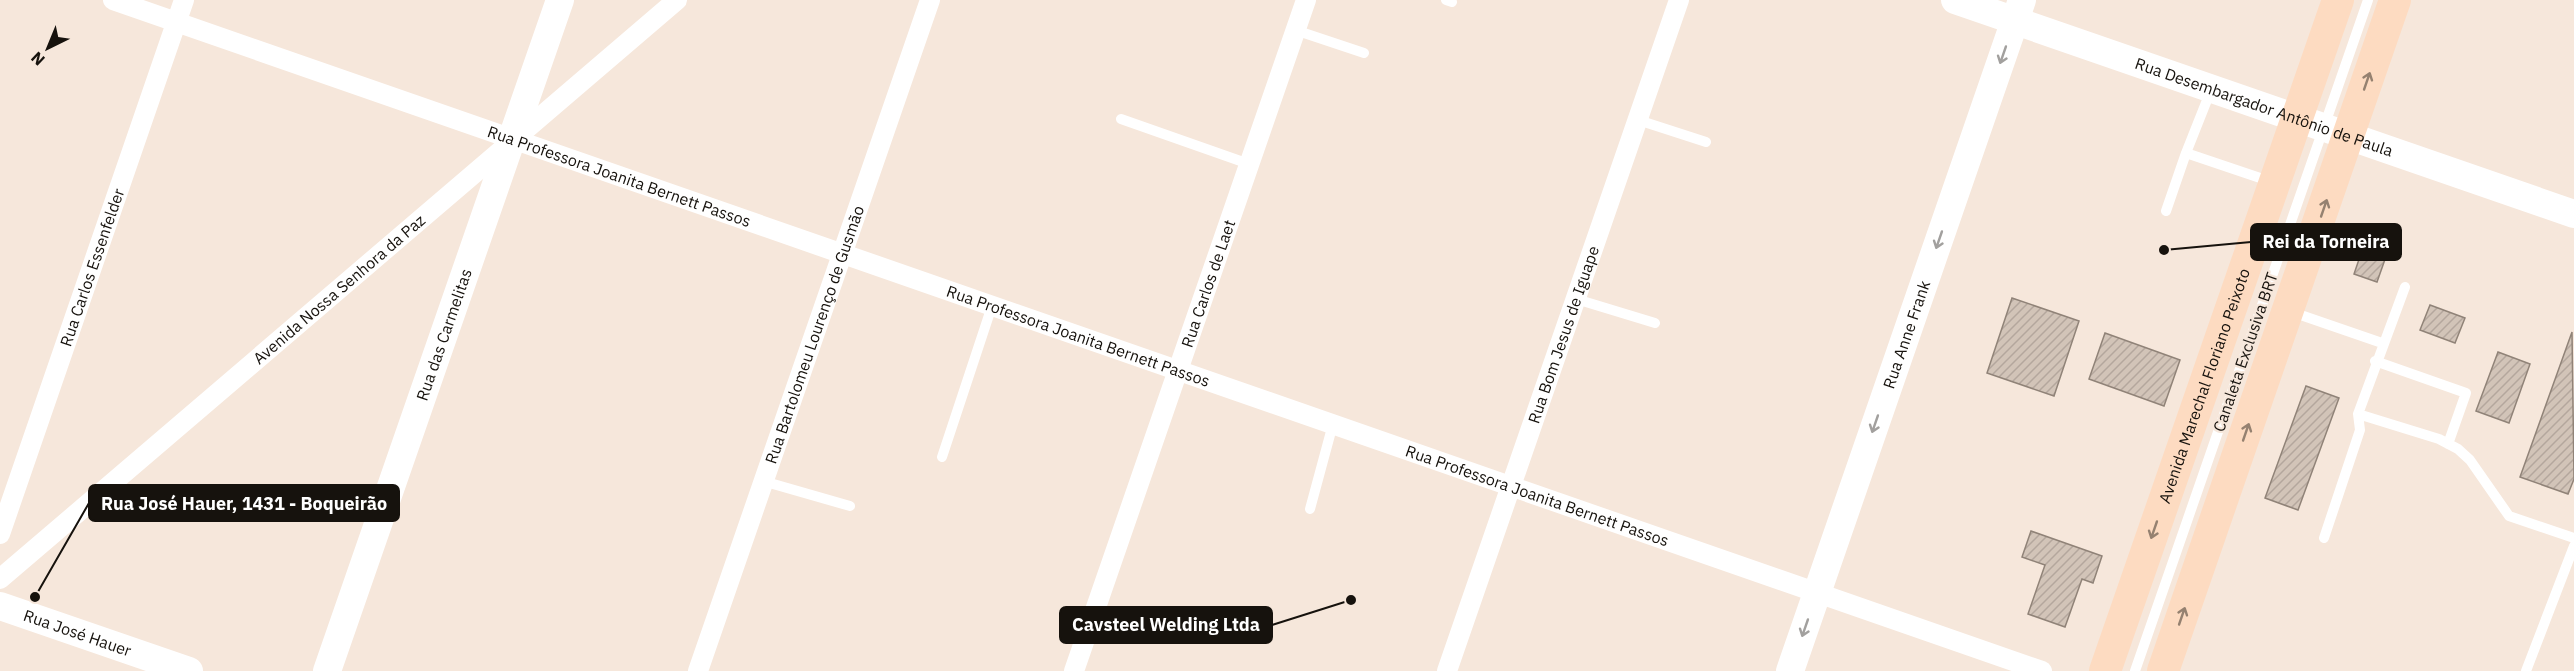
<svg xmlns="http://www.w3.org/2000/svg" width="2574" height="671" font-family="'IBM Plex Sans',sans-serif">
	<defs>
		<pattern id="building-hatch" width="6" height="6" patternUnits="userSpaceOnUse" patternTransform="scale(1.5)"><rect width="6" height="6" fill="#d2c4b8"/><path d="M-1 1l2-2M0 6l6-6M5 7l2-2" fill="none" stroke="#b4a79d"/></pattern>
	</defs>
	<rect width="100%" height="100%" fill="#f6e7db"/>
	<!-- building -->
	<path fill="url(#building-hatch)" stroke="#908378" stroke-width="1.5" d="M 2366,239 L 2389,248 L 2377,282 L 2354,274 Z
		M 2012,298 L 2079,321 L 2054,396 L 1987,373 Z
		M 2430,305 L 2465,318 L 2455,343 L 2420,330 Z
		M 2572,332 L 2574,479 L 2568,494 L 2520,477 Z
		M 2105,333 L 2180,360 L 2164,406 L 2089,379 Z
		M 2498,352 L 2530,364 L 2509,423 L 2476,411 Z
		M 2306,386 L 2339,398 L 2298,510 L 2265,498 Z
		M 2031,531 L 2102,556 L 2093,583 L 2082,579 L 2065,627 L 2028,614 L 2045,565 L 2022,557 Z"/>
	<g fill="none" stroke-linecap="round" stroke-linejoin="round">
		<!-- lane -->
		<path stroke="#fff" stroke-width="10" d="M 1446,0 L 1452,2
			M 1295,30 L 1364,53
			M 2211,90 L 2186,153 L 2272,182
			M 1121,119 L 1249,164
			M 1638,120 L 1706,142
			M 2166,211 L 2186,153
			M 1576,299 L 1655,323
			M 2289,311 L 2382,343
			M 2375,361 L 2466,393 L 2448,444
			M 2358,414 L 2439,439 L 2458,449 L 2470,460 L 2509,516 L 2574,538
			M 942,457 L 992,306
			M 763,481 L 850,506
			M 1310,509 L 1333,424
			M 2324,538 L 2360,430 L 2358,414 L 2405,287
			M 2135,671 L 2368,0
			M 2526,671 L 2574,546"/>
		<!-- street -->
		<g stroke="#fff" stroke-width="20">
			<path id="s1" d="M 113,0 L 2042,671"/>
			<path id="s2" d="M 0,534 L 184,0"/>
			<path id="s3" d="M 0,579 L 677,0"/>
			<path id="s4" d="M 698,671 L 930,0"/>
			<path id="s5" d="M 1074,671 L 1306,0"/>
			<path id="s6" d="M 1447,671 L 1679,0"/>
		</g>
		<!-- secondary -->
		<g stroke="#fff" stroke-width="28">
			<path id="s7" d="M 1955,0 L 2574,214"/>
			<path id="s8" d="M 0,606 L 189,671"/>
			<path id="s9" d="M 327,671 L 560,0"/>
			<path id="s10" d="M 1790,671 L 2022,0"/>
		</g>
		<!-- primary -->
		<g stroke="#fddbc1" stroke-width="32">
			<path id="s11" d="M 2105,671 L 2338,0"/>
			<path d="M 2163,671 L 2395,0"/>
		</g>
	</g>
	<!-- one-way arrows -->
	<defs><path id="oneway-shaft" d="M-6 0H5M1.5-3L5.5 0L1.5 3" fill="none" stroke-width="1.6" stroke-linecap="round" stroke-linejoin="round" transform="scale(1.5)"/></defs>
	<g stroke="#a2a09e">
		<use href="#oneway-shaft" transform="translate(2003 55) rotate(109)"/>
		<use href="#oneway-shaft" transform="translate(1939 240) rotate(109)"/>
		<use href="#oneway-shaft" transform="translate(1875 424) rotate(109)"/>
		<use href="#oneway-shaft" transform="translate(1805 628) rotate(109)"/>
	</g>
	<g stroke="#958170">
		<use href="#oneway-shaft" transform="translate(2367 81) rotate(-71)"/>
		<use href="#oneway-shaft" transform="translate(2324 208) rotate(-71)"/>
		<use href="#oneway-shaft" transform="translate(2246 432) rotate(-71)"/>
		<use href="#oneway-shaft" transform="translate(2154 530) rotate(109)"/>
		<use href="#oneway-shaft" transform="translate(2182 616) rotate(-71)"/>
	</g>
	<g text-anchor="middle" stroke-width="4.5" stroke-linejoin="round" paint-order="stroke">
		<!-- street labels -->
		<g font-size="16" fill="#16120d" stroke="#f6e7db">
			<text dy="6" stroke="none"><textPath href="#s7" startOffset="327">Rua Desembargador Antônio de Paula</textPath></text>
			<text dy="6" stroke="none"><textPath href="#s1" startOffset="536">Rua Professora Joanita Bernett Passos</textPath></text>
			<text dy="6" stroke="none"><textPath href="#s2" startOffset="282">Rua Carlos Essenfelder</textPath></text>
			<text dy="6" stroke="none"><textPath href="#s5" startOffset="410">Rua Carlos de Laet</textPath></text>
			<text dy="6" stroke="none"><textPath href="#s3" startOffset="446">Avenida Nossa Senhora da Paz</textPath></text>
			<text dy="6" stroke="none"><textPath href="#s4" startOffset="356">Rua Bartolomeu Lourenço de Gusmão</textPath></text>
			<text dy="6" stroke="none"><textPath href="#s1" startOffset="1022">Rua Professora Joanita Bernett Passos</textPath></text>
			<text dy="6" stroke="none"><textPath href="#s6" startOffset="356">Rua Bom Jesus de Iguape</textPath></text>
			<text dy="6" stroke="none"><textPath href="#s10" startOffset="356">Rua Anne Frank</textPath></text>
			<text dy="6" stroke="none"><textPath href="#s9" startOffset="356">Rua das Carmelitas</textPath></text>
			<text transform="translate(2245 352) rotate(-71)" y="6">Canaleta Exclusiva BRT</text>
			<text dy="6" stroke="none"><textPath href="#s11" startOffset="302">Avenida Marechal Floriano Peixoto</textPath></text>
			<text dy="6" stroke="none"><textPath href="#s1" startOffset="1508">Rua Professora Joanita Bernett Passos</textPath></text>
			<text dy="6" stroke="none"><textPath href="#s8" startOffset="82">Rua José Hauer</textPath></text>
		</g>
	</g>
	<!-- callouts -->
	<path fill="none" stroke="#16120d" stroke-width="2" d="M2164 250L2251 242M35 597L89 503M1351 600L1272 625"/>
	<g fill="#16120d" stroke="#f6e7db" stroke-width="2">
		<circle cx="2164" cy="250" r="6"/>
		<circle cx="35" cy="597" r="6"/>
		<circle cx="1351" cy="600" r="6"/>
	</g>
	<g fill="#16120d" stroke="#16120d" stroke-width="2">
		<rect x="2251" y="224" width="150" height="36" rx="6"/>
		<rect x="89" y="485" width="310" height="36" rx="6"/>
		<rect x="1060" y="607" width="212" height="36" rx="6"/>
	</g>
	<g font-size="18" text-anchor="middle" font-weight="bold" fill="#fff">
		<text x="2326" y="248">Rei da Torneira</text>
		<text x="244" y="510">Rua José Hauer, 1431 - Boqueirão</text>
		<text x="1166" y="631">Cavsteel Welding Ltda</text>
	</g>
	<!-- north arrow -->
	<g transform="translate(48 48) rotate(223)" stroke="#f6e7db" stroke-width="4.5" paint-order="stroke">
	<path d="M0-4.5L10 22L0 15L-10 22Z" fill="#16120d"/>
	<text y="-9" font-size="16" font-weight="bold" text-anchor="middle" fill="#16120d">N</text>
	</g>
</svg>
